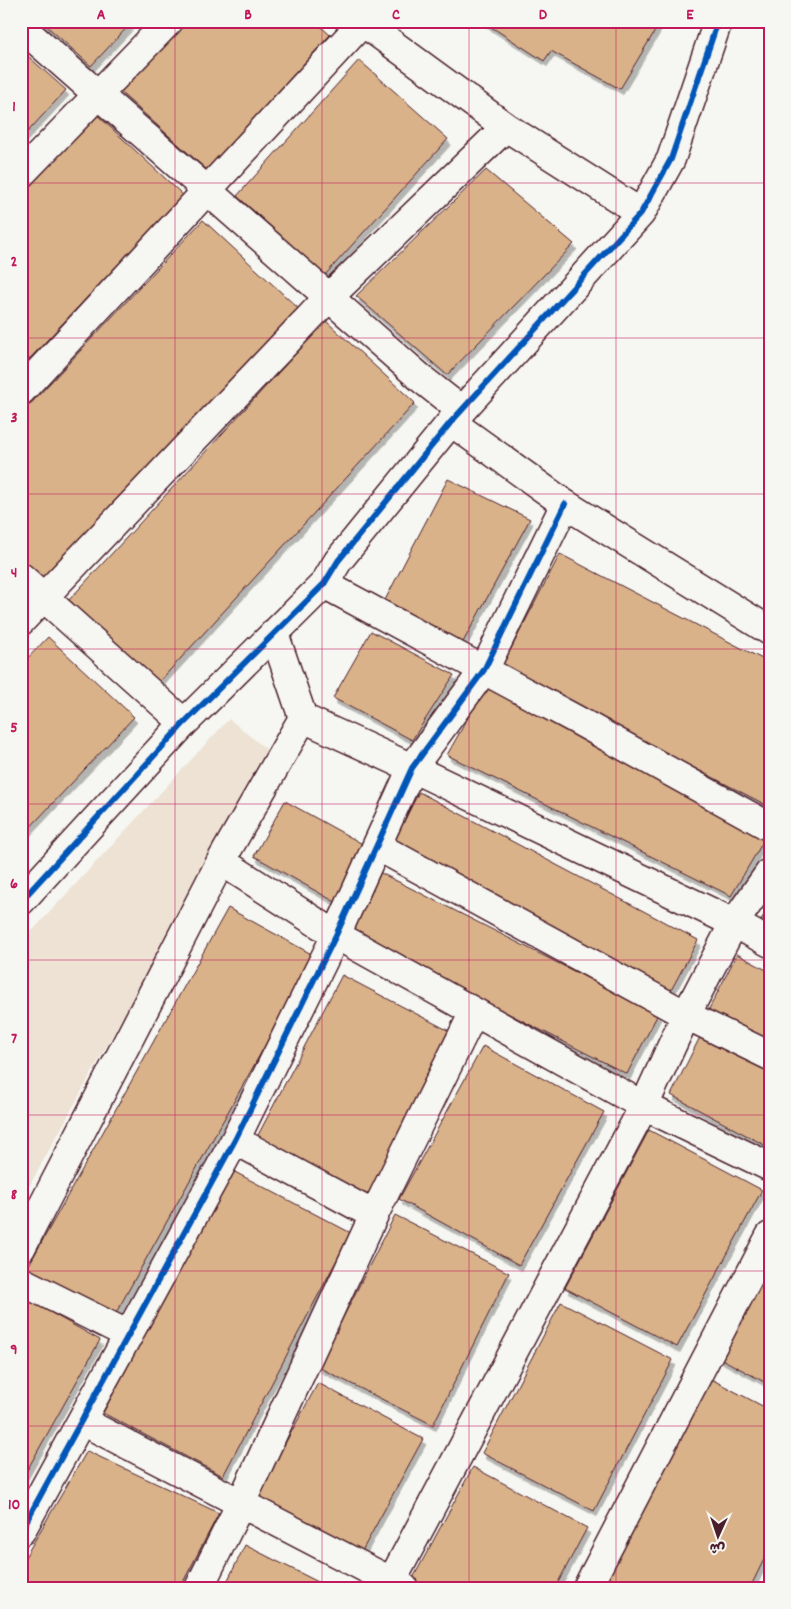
<svg xmlns="http://www.w3.org/2000/svg" width="791" height="1609" font-family="Dekko,'Playpen Sans Arabic',sans-serif">
	<defs>
		<filter id="shadow"><feDropShadow dx="3" dy="5.5" stdDeviation="0" flood-color="#0004"/></filter>
	</defs>
	<rect width="100%" height="100%" fill="#f6f6f2"/>
	<filter id="ink" filterUnits="userSpaceOnUse"><feTurbulence type="fractalNoise" baseFrequency=".02" numOctaves="2"/><feDisplacementMap in="SourceGraphic" scale="10" xChannelSelector="R" yChannelSelector="G"/><feConvolveMatrix kernelMatrix="1 2 1 2 8 2 1 2 1" color-interpolation-filters="sRGB"/></filter>
	<g filter="url(#ink)">
		<!-- built -->
		<path fill="#ede2d3" d="M 229,719 L 271,753 L 201,875 L 21,1201 L 21,943 Z"/>
		<!-- building -->
		<path fill="#d9b28a" stroke="#4a1f2b" filter="url(#shadow)" d="M 41,21 L 133,21 L 91,66 Z
			M 183,21 L 315,21 L 330,35 L 207,170 L 119,91 Z
			M 482,21 L 661,21 L 620,89 L 551,51 L 544,61 Z
			M 21,50 L 66,90 L 21,139 Z
			M 359,60 L 448,139 L 325,275 L 237,196 Z
			M 94,112 L 183,195 L 21,368 L 21,189 Z
			M 486,170 L 574,244 L 447,375 L 356,296 Z
			M 203,220 L 298,308 L 43,579 L 21,559 L 21,414 Z
			M 326,321 L 415,403 L 159,682 L 69,600 Z
			M 448,479 L 530,519 L 462,644 L 384,602 Z
			M 560,554 L 770,663 L 770,807 L 501,668 Z
			M 371,631 L 454,675 L 412,740 L 333,698 Z
			M 48,637 L 134,717 L 21,837 L 21,665 Z
			M 487,684 L 767,835 L 731,896 L 447,755 Z
			M 419,792 L 698,940 L 668,996 L 390,848 Z
			M 285,801 L 368,847 L 337,903 L 254,856 Z
			M 379,872 L 658,1014 L 627,1074 L 348,932 Z
			M 770,905 L 770,925 L 761,920 Z
			M 228,908 L 315,956 L 112,1320 L 25,1272 Z
			M 737,954 L 770,972 L 770,1043 L 708,1011 Z
			M 342,975 L 453,1033 L 368,1195 L 257,1137 Z
			M 701,1035 L 770,1069 L 770,1148 L 671,1095 Z
			M 483,1046 L 604,1112 L 519,1265 L 399,1199 Z
			M 649,1130 L 762,1190 L 677,1347 L 565,1288 Z
			M 231,1170 L 351,1233 L 223,1476 L 103,1413 Z
			M 395,1215 L 509,1273 L 433,1425 L 318,1367 Z
			M 770,1257 L 770,1385 L 716,1356 Z
			M 21,1296 L 100,1340 L 21,1481 Z
			M 561,1302 L 673,1360 L 594,1511 L 482,1453 Z
			M 711,1379 L 770,1410 L 770,1547 L 750,1588 L 602,1588 Z
			M 318,1383 L 423,1439 L 362,1551 L 257,1495 Z
			M 87,1451 L 219,1513 L 180,1588 L 21,1588 L 21,1564 Z
			M 473,1467 L 587,1528 L 555,1588 L 427,1588 L 412,1580 Z
			M 245,1545 L 330,1588 L 224,1588 Z"/>
		<g fill="none" stroke-linecap="round" stroke-linejoin="round">
			<defs>
				<path id="minor" d="M 361,21 L 506,127 L 641,213
					M 21,27 L 423,380 L 461,410
					M 21,174 L 169,21
					M 21,391 L 364,21
					M 451,422 L 565,504 L 770,631
					M 21,577 L 184,723
					M 324,584 L 575,719 L 770,827
					M 21,621 L 329,297 L 506,127
					M 274,633 L 303,718 L 412,768 L 734,923 L 770,943
					M 377,846 L 686,1015 L 770,1056
					M 221,861 L 336,935 L 644,1106 L 770,1167
					M 21,901 L 184,723 L 324,584 L 338,561 L 451,422 L 641,213 L 671,159 L 718,21
					M 235,1140 L 374,1215
					M 21,1248 L 221,861 L 303,718
					M 21,1281 L 129,1335
					M 82,1421 L 404,1588
					M 21,1531 L 235,1140 L 336,935 L 412,768 L 484,670 L 565,504
					M 199,1588 L 241,1503 L 374,1215 L 474,1012
					M 388,1588 L 644,1106 L 686,1015 L 734,923 L 770,872
					M 587,1588 L 770,1236"/>
			</defs>
			<!-- minor casing -->
			<use href="#minor" stroke="#4a1f2b" stroke-width="31"/>
			<!-- minor -->
			<use href="#minor" stroke="#f6f6f2" stroke-width="28"/>
			<defs>
				<path id="cycleway" d="M 21,901 L 184,723 L 324,584 L 338,561 L 451,422 L 641,213 L 671,159 L 718,21
					M 21,1531 L 235,1140 L 336,935 L 412,768 L 484,670 L 565,504"/>
			</defs>
			<!-- cycleway casing -->
			<use href="#cycleway" stroke="#f6f6f2" stroke-width="9"/>
			<!-- cycleway -->
			<use href="#cycleway" stroke="#0057b8" stroke-width="6"/>
		</g>
	</g>
	<!-- grid -->
	<path fill="none" stroke="#c2185b" stroke-width="1" stroke-opacity="0.55" d="M 175,21 L 175,1588M 322,21 L 322,1588M 469,21 L 469,1588M 616,21 L 616,1588M 21,183 L 770,183M 21,338 L 770,338M 21,494 L 770,494M 21,649 L 770,649M 21,804 L 770,804M 21,960 L 770,960M 21,1115 L 770,1115M 21,1271 L 770,1271M 21,1426 L 770,1426"/>
	<!-- margin -->
	<rect width="791" height="1609" fill="none" stroke="#f6f6f2" stroke-width="55"/>
	<!-- north arrow -->
	<g transform="translate(718 1536) rotate(183)" stroke="#f6f6f2" stroke-width="4" paint-order="stroke">
	<path d="M0-4L9 19L0 12L-9 19Z" fill="#4a1f2b"/>
	<text y="-8" font-size="14" font-weight="bold" text-anchor="middle" fill="#4a1f2b">ش</text>
	</g>
	<rect x="28" y="28" width="736" height="1554" fill="none" stroke="#c2185b" stroke-width="2"/>
	<g font-size="16" text-anchor="middle" font-weight="bold" fill="#c2185b">
		<text x="101" y="19">A</text>
		<text x="248" y="19">B</text>
		<text x="396" y="19">C</text>
		<text x="543" y="19">D</text>
		<text x="690" y="19">E</text>
		<text x="14" y="111">1</text>
		<text x="14" y="266">2</text>
		<text x="14" y="422">3</text>
		<text x="14" y="577">4</text>
		<text x="14" y="732">5</text>
		<text x="14" y="888">6</text>
		<text x="14" y="1043">7</text>
		<text x="14" y="1199">8</text>
		<text x="14" y="1354">9</text>
		<text x="14" y="1509">10</text>
	</g>
</svg>
